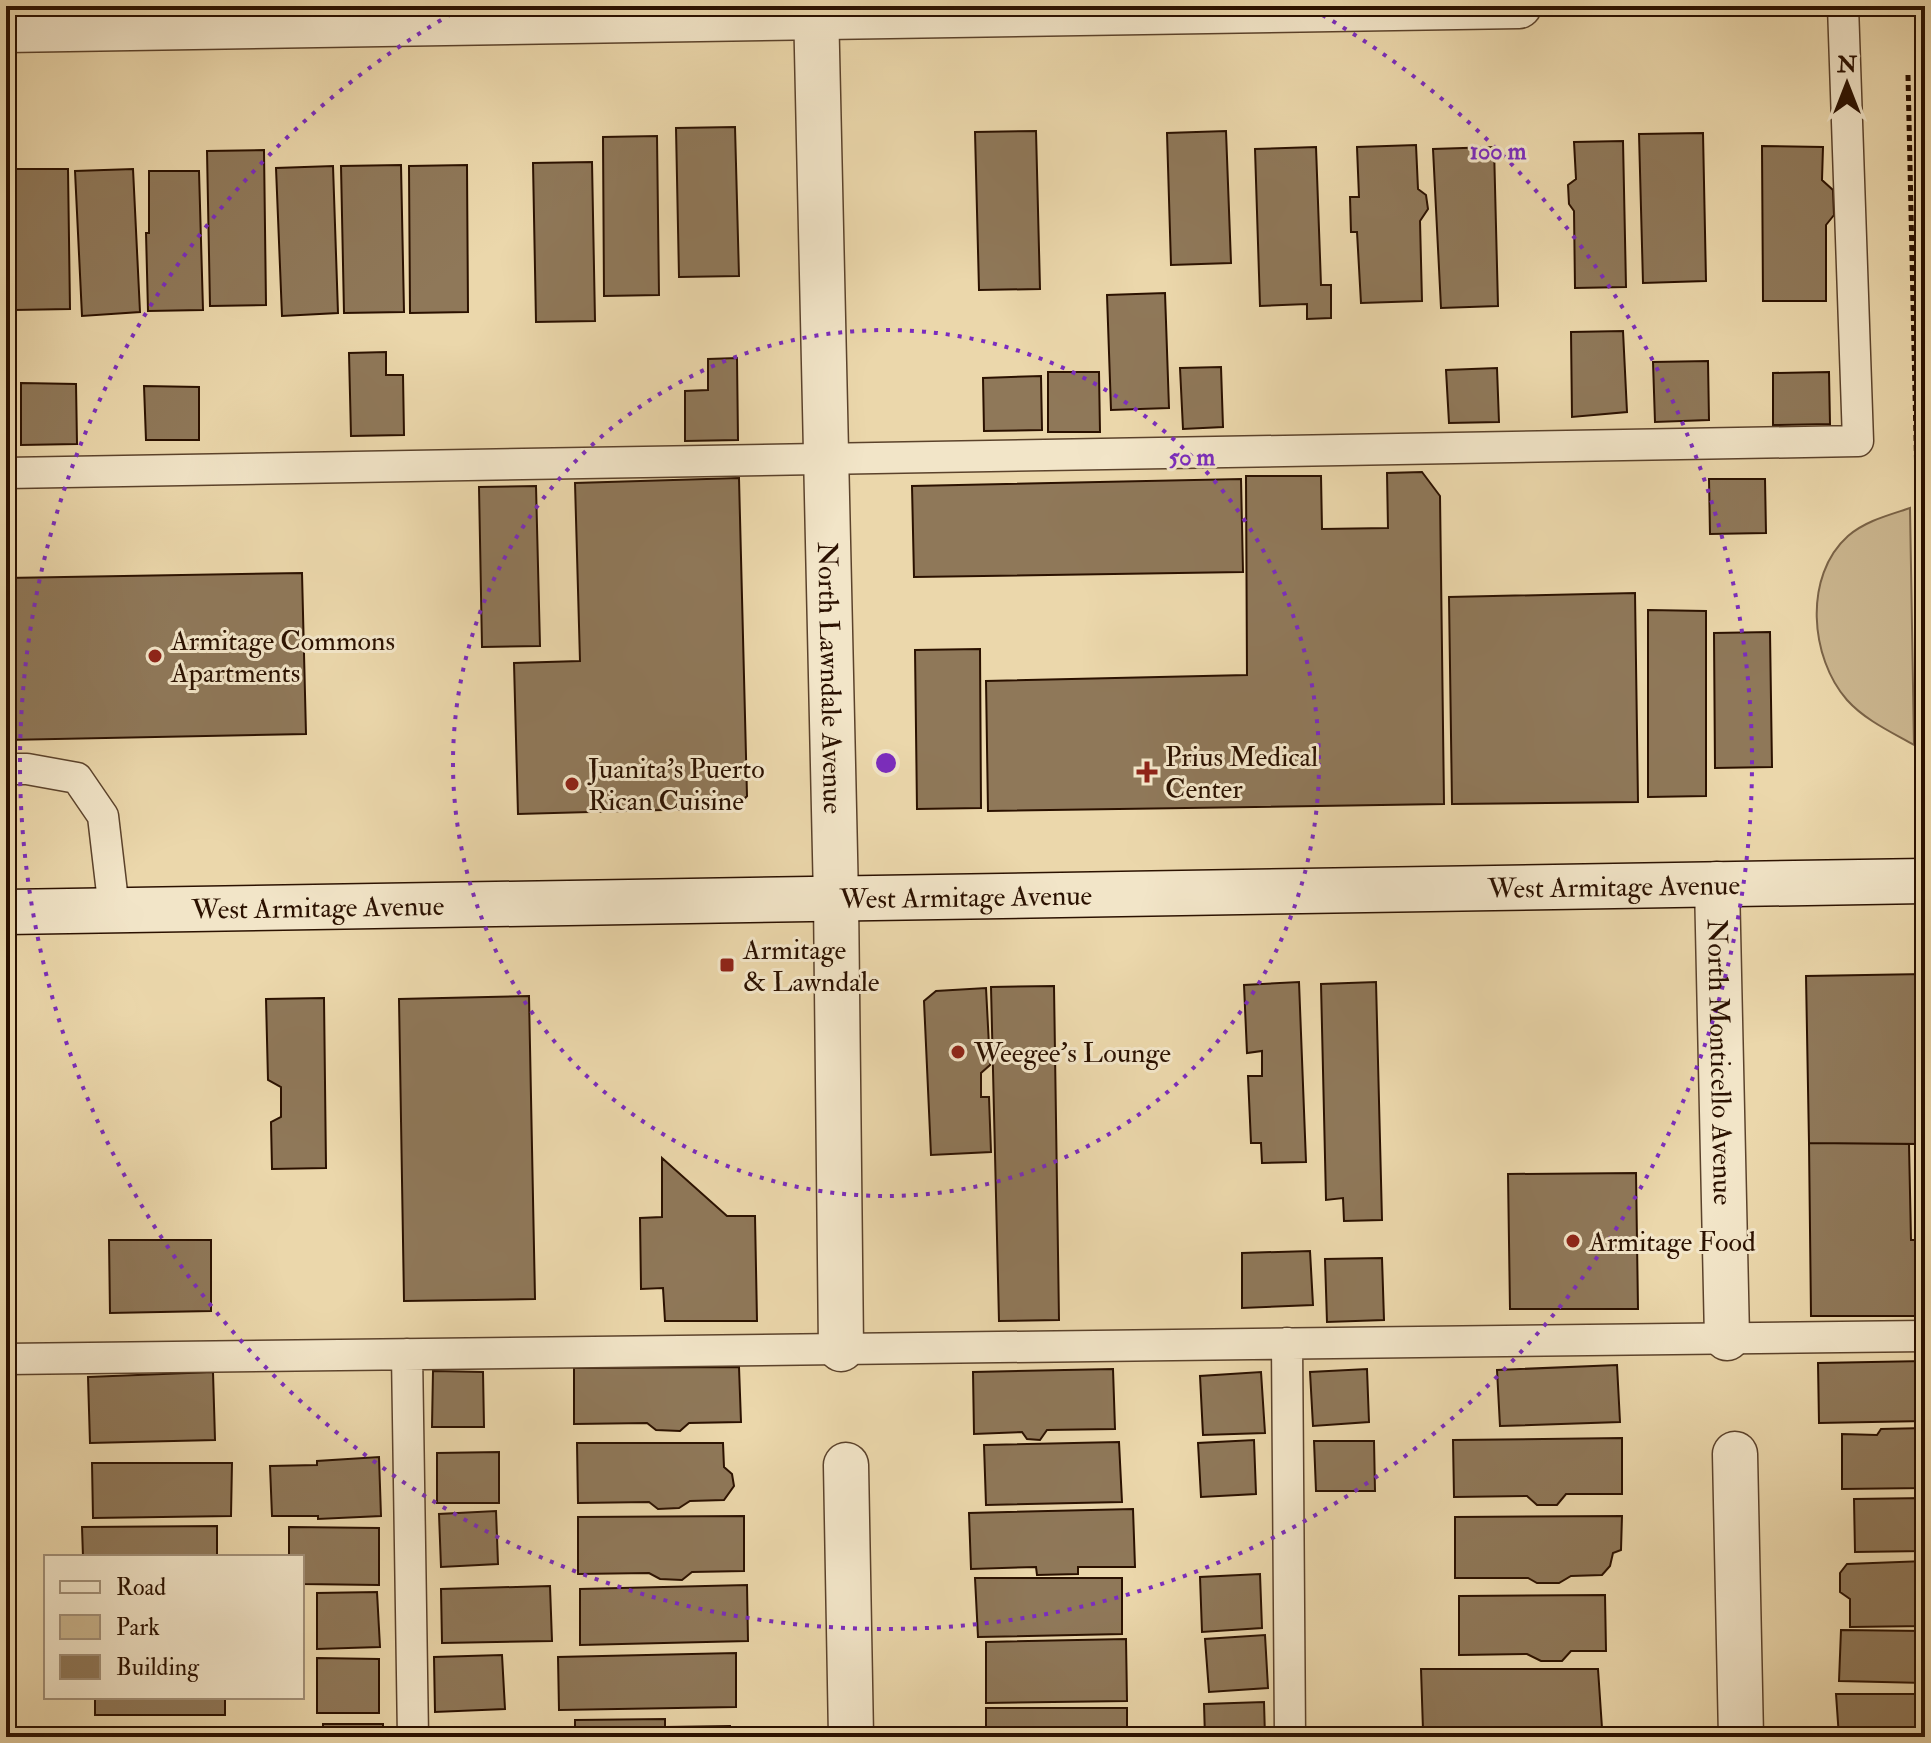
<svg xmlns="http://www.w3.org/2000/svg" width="1931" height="1743" font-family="'IM FELL Double Pica',serif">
	<rect width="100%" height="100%" fill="#ebd7ab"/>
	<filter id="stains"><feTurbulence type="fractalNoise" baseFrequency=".0025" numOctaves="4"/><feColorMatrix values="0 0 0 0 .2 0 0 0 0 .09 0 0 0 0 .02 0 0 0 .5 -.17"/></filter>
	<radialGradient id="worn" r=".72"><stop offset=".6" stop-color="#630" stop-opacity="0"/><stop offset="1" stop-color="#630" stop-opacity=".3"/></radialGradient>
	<!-- green -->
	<path fill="#cab58e" stroke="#7a6347" stroke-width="2" d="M 1910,508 L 1914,745 C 1891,732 1865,720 1847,700 C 1810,658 1803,576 1848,536 C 1865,521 1889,515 1910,508 Z"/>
	<!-- building -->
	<path fill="#8f7859" stroke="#2b1100" stroke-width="2" d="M 735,127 L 739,276 L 679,277 L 676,128 Z
		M 1036,131 L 1040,289 L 979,290 L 975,132 Z
		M 1226,131 L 1231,263 L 1171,265 L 1167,133 Z
		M 1703,133 L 1706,281 L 1643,283 L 1639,134 Z
		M 657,136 L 659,295 L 604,296 L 603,137 Z
		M 1623,141 L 1626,287 L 1575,288 L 1574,211 L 1569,204 L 1568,185 L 1576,179 L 1574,142 Z
		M 1416,145 L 1418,189 L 1426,195 L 1428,209 L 1420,221 L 1422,301 L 1361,303 L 1357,232 L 1351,232 L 1350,197 L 1359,197 L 1357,147 Z
		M 1762,146 L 1823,147 L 1822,180 L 1833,190 L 1834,215 L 1826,225 L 1826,301 L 1763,301 Z
		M 1316,147 L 1321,285 L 1331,285 L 1331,318 L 1307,319 L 1307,304 L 1260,306 L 1255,149 Z
		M 1494,147 L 1498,306 L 1441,308 L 1433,149 Z
		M 264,150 L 266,305 L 210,306 L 207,151 Z
		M 592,162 L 595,321 L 536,322 L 533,163 Z
		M 401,165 L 404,312 L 344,313 L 341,166 Z
		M 467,165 L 468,312 L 410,313 L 409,166 Z
		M 333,166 L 338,313 L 282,316 L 276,168 Z
		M 13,169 L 68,169 L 70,309 L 14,310 Z
		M 133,169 L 140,312 L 82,316 L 75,171 Z
		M 149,171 L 199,171 L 203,310 L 148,311 L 146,233 L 149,233 Z
		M 1165,293 L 1169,408 L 1111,410 L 1107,295 Z
		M 1623,331 L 1627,412 L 1572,417 L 1571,332 Z
		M 386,352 L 386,375 L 403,375 L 404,435 L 351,436 L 349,353 Z
		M 737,358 L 738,440 L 685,441 L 685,391 L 708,390 L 708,359 Z
		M 1708,361 L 1709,420 L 1655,422 L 1653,362 Z
		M 1221,367 L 1223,427 L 1183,429 L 1180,368 Z
		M 1497,368 L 1499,422 L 1449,423 L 1446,370 Z
		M 1048,372 L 1099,372 L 1100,432 L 1048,432 Z
		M 1829,372 L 1830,424 L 1773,425 L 1773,373 Z
		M 1041,376 L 1042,430 L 984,431 L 983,378 Z
		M 6,382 L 8,382 L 11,445 L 6,445 Z
		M 21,383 L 76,384 L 77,444 L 21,445 Z
		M 144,386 L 199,387 L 199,440 L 146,440 Z
		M 1422,472 L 1440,496 L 1444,804 L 988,811 L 986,681 L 1247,675 L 1246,476 L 1321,476 L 1322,529 L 1388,528 L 1387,473 Z
		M 739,478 L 747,796 L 736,808 L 518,814 L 514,663 L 580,661 L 575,483 Z
		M 1241,479 L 1243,572 L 914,577 L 912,486 Z
		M 1709,479 L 1765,479 L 1766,533 L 1710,534 Z
		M 536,486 L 540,646 L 482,647 L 479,487 Z
		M 302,573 L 306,734 L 6,740 L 6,578 Z
		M 1635,593 L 1638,802 L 1452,804 L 1449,597 Z
		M 1648,610 L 1706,611 L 1706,796 L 1648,797 Z
		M 1770,632 L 1772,767 L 1715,768 L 1714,633 Z
		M 980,649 L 981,808 L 917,809 L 915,650 Z
		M 1925,974 L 1925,1144 L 1809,1143 L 1806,976 Z
		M 1299,982 L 1306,1162 L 1262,1163 L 1261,1143 L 1251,1143 L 1248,1076 L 1262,1076 L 1262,1051 L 1247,1053 L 1244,985 Z
		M 1376,982 L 1382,1220 L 1344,1221 L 1343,1198 L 1326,1200 L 1321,984 Z
		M 1054,986 L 1059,1320 L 999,1321 L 991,987 Z
		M 986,988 L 990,1065 L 981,1073 L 981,1097 L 989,1097 L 991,1152 L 931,1155 L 924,1001 L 936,991 Z
		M 529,996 L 535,1299 L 404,1301 L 399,999 Z
		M 324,998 L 326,1168 L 272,1169 L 271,1122 L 281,1117 L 281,1087 L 268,1080 L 266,999 Z
		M 1809,1143 L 1909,1144 L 1911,1240 L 1919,1240 L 1921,1316 L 1811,1316 Z
		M 662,1158 L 727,1216 L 755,1216 L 757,1321 L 665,1321 L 663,1288 L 641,1289 L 640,1218 L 662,1217 Z
		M 1636,1173 L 1638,1309 L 1510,1309 L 1508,1174 Z
		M 109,1240 L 211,1240 L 211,1311 L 110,1313 Z
		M 1310,1251 L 1313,1305 L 1242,1308 L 1242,1253 Z
		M 1382,1258 L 1384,1320 L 1327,1322 L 1325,1259 Z
		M 1925,1361 L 1925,1421 L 1819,1423 L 1818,1363 Z
		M 1617,1365 L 1620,1422 L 1500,1426 L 1497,1370 Z
		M 739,1367 L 741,1422 L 689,1423 L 680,1431 L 656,1430 L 647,1423 L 574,1424 L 574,1368 Z
		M 1113,1369 L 1115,1429 L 1047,1430 L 1040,1440 L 1027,1439 L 1022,1432 L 974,1434 L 973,1372 Z
		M 1367,1369 L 1369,1422 L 1313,1426 L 1310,1372 Z
		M 433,1371 L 483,1372 L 484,1427 L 432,1427 Z
		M 213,1372 L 215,1440 L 90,1443 L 88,1377 Z
		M 1261,1372 L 1265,1433 L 1203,1435 L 1200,1376 Z
		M 1925,1428 L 1925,1488 L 1842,1489 L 1842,1434 L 1877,1435 L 1881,1429 Z
		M 1622,1438 L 1622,1494 L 1566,1494 L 1557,1505 L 1537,1505 L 1527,1496 L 1454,1497 L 1453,1440 Z
		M 1254,1440 L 1256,1494 L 1201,1497 L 1198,1443 Z
		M 1314,1441 L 1374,1441 L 1375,1491 L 1316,1491 Z
		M 1119,1442 L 1122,1502 L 986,1505 L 984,1445 Z
		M 577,1443 L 723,1443 L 724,1467 L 732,1474 L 734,1486 L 724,1500 L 690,1501 L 679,1508 L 658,1509 L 649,1502 L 578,1503 Z
		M 499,1452 L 499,1503 L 437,1503 L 437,1453 Z
		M 379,1457 L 381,1516 L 318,1519 L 318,1516 L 272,1516 L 270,1466 L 317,1465 L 317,1461 Z
		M 92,1463 L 232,1463 L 231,1516 L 93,1518 Z
		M 1925,1498 L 1925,1551 L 1855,1552 L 1854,1499 Z
		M 1133,1509 L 1135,1567 L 1078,1567 L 1078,1574 L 1037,1575 L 1036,1567 L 971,1569 L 969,1513 Z
		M 496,1511 L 498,1564 L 441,1567 L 439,1514 Z
		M 744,1516 L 744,1571 L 692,1572 L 682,1580 L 660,1579 L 649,1573 L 578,1574 L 578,1517 Z
		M 1622,1516 L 1621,1550 L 1613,1553 L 1610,1566 L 1602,1575 L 1571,1576 L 1559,1583 L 1537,1583 L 1528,1578 L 1455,1578 L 1455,1517 Z
		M 217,1526 L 217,1557 L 83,1557 L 82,1527 Z
		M 289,1527 L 379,1528 L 379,1585 L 302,1584 L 302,1557 L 289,1557 Z
		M 1925,1561 L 1925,1626 L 1850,1627 L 1850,1599 L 1840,1592 L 1840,1573 L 1847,1564 Z
		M 1260,1574 L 1262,1628 L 1202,1632 L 1200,1577 Z
		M 975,1578 L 1122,1578 L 1122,1634 L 978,1637 Z
		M 747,1585 L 748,1641 L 580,1645 L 580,1589 Z
		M 550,1586 L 552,1641 L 442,1643 L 441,1589 Z
		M 377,1592 L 380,1647 L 317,1649 L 317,1593 Z
		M 1605,1595 L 1606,1651 L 1571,1651 L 1562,1661 L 1541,1661 L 1527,1654 L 1459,1655 L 1459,1596 Z
		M 1841,1630 L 1925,1631 L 1925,1683 L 1839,1681 Z
		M 1265,1635 L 1268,1688 L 1209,1692 L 1205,1639 Z
		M 1126,1639 L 1127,1701 L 986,1703 L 986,1642 Z
		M 736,1653 L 736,1707 L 559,1710 L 558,1657 Z
		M 502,1655 L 505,1709 L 435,1712 L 434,1657 Z
		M 317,1658 L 379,1659 L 379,1713 L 317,1713 Z
		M 1421,1669 L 1598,1669 L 1602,1728 L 1423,1730 Z
		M 1836,1694 L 1925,1694 L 1925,1737 L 1839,1737 Z
		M 95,1697 L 225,1697 L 225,1715 L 95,1715 Z
		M 1264,1702 L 1265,1737 L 1205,1737 L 1204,1704 Z
		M 986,1708 L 1127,1708 L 1127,1737 L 986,1737 Z
		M 665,1719 L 665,1727 L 730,1726 L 730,1737 L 575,1737 L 575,1720 Z
		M 323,1724 L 383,1724 L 383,1737 L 323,1737 Z"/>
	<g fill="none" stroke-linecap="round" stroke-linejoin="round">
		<defs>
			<path id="service" d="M 6,473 L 1858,441 L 1843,6
				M 6,769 L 27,769 L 77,778 L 103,816 L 114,910
				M 1287,1343 L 1290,1737
				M 407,1354 L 413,1737
				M 6,1359 L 1925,1336"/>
			<g id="minor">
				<path id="s1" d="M 816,6 L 836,899 L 841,1349"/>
				<path d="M 6,30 L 1519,6"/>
				<path id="s2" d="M 1717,884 L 1727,1338"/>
				<path d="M 1735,1454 L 1741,1737"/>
				<path d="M 846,1465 L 851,1737"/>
			</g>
			<g id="secondary">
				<path id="s3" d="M 6,912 L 1925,881"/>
			</g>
		</defs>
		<!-- service casing -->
		<use href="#service" stroke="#5b422b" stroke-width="33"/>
		<!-- minor casing -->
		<use href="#minor" stroke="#5b422b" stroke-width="47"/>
		<!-- secondary casing -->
		<use href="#secondary" stroke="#2b1100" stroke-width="47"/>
		<!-- path -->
		<path stroke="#2b1100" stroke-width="5" stroke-dasharray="6 4" stroke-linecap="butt" d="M 1908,75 L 1924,800"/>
		<!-- service -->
		<use href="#service" stroke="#f2e5c8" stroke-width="30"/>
		<!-- minor -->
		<use href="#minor" stroke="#f2e5c8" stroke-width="44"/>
		<!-- secondary -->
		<use href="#secondary" stroke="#f2e5c8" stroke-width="44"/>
	</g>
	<!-- distance rings -->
	<g fill="none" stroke="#7b2cbf" stroke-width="4" stroke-dasharray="4 8">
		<circle cx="886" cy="763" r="433"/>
		<path d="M1312 9A866 866 0 1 1 460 9"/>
	</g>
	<!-- markers -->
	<g fill="#8f2418" stroke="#f2e5c8" stroke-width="3">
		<circle cx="155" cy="656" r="8"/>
		<path d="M1143 760h8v8h8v8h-8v8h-8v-8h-8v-8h8z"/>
		<circle cx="572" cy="784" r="8"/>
		<rect x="719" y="957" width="16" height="16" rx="4"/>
		<circle cx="958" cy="1052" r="8"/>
		<circle cx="1573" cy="1241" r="8"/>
	</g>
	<g text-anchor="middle" stroke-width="6" stroke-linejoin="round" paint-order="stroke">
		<!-- poi labels -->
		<g font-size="28" fill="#2b1100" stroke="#f2e5c8" text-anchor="start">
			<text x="171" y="650">Armitage Commons<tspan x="171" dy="32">Apartments</tspan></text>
			<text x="1165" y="766">Prius Medical<tspan x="1165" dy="32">Center</tspan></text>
			<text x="588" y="778">Juanita's Puerto<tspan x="588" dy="32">Rican Cuisine</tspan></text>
			<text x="743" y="959">Armitage<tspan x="743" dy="32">&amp; Lawndale</tspan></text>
			<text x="974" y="1062">Weegee's Lounge</text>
			<text x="1589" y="1251">Armitage Food</text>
		</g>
		<!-- street labels -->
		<g font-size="28" fill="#2b1100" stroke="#f2e5c8">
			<text dy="10" stroke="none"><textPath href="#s1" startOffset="672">North Lawndale Avenue</textPath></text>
			<text dy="10" stroke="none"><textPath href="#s3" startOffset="1608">West Armitage Avenue</textPath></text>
			<text dy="10" stroke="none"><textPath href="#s3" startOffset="960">West Armitage Avenue</textPath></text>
			<text dy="10" stroke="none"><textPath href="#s3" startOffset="312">West Armitage Avenue</textPath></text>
			<text dy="10" stroke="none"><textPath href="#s2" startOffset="178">North Monticello Avenue</textPath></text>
		</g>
	</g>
	<circle cx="886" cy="763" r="12" fill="#7b2cbf" stroke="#f2e5c8" stroke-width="4"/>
	<g font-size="24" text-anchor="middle" font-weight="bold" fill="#7b2cbf" stroke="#f2e5c8" stroke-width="6" stroke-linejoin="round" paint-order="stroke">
		<text x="1498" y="159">100 m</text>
		<text x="1192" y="465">50 m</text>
	</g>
	<!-- margin -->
	<rect width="1931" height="1743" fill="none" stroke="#ebd7ab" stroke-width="32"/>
	<rect x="8" y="8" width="1915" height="1727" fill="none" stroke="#2b1100" stroke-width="4"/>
	<rect x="16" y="16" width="1899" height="1711" fill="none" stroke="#2b1100" stroke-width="2"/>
	<!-- legend -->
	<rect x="44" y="1555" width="260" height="144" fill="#f2e5c8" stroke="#a29078" stroke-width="2"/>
	<rect x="60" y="1581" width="40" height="12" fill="#f2e5c8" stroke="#a29078" stroke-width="2"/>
	<text x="116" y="1595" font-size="24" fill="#2b1100">Road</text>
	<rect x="60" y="1615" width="40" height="24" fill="#cab58e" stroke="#a29078" stroke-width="2"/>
	<text x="116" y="1635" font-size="24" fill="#2b1100">Park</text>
	<rect x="60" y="1655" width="40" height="24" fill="#8f7859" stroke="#a29078" stroke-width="2"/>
	<text x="116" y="1675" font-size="24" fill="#2b1100">Building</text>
	<!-- north arrow -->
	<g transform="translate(1847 84)" stroke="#f2e5c8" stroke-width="6" paint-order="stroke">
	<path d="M0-6L14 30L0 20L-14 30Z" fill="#2b1100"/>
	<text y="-12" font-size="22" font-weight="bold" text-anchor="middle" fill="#2b1100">N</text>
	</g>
	<rect width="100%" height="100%" filter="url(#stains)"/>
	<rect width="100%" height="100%" fill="url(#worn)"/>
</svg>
